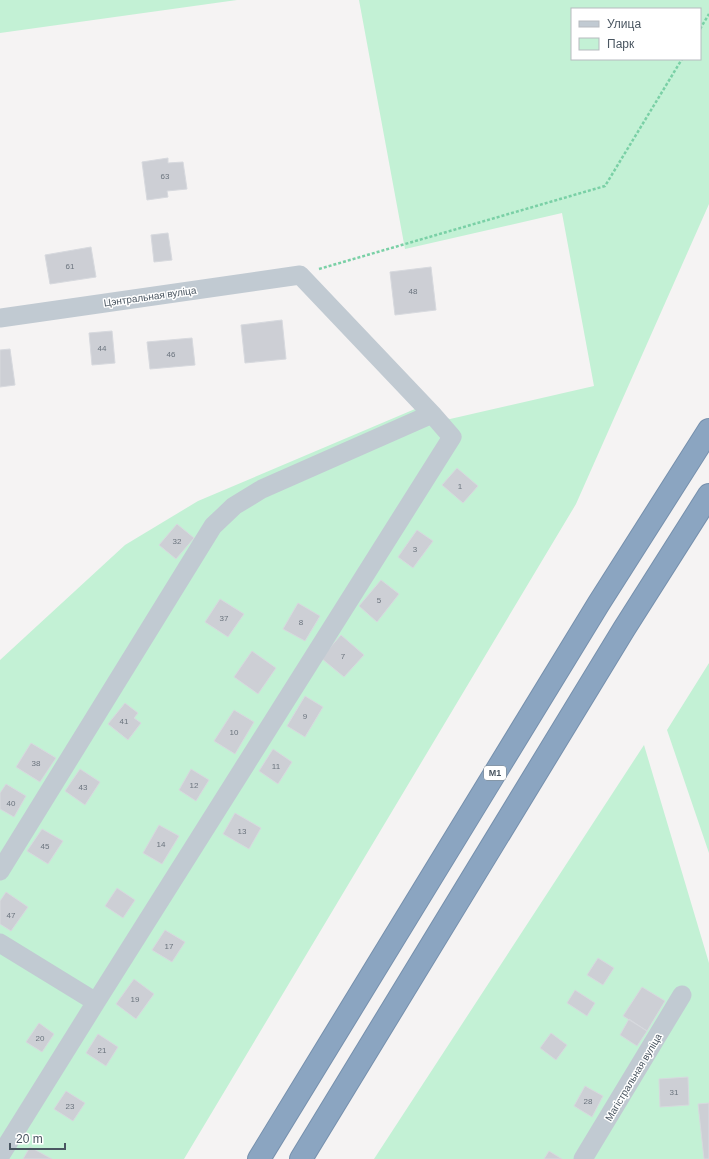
<svg xmlns="http://www.w3.org/2000/svg" width="709" height="1159" font-family="Arial,sans-serif">
	<rect width="100%" height="100%" fill="#f5f3f3"/>
	<!-- green -->
	<path fill="#c3f1d5" fill-rule="evenodd" d="M 0,0 L 237,0 L 0,33 Z
		M 359,0 L 709,0 L 709,204 L 576,504 L 184,1159 L 0,1159 L 0,660 L 125,545 L 198,501 L 415,409 L 450,419 L 594,386 L 562,213 L 405,249 ZM 572,9 L 700,9 L 700,59 L 572,59 Z
		M 709,663 L 709,853 L 667,730 Z
		M 644,745 L 709,963 L 709,1159 L 374,1159 Z"/>
	<!-- building -->
	<path fill="#cdcfd5" stroke="#d7d9de" d="M 168,158 L 168,163 L 183,162 L 187,189 L 167,191 L 168,197 L 147,200 L 142,162 Z
		M 168,233 L 172,260 L 154,262 L 151,235 Z
		M 91,247 L 96,277 L 50,284 L 45,255 Z
		M 431,267 L 436,310 L 395,315 L 390,272 Z
		M 282,320 L 286,359 L 245,363 L 241,325 Z
		M 112,331 L 115,363 L 92,365 L 89,333 Z
		M 192,338 L 195,365 L 150,369 L 147,342 Z
		M 10,349 L 15,385 L 0,387 L 0,350 Z
		M 457,468 L 478,486 L 463,503 L 442,485 Z
		M 177,524 L 194,538 L 176,559 L 159,545 Z
		M 417,530 L 433,541 L 413,568 L 398,557 Z
		M 381,580 L 399,594 L 377,622 L 359,606 Z
		M 220,599 L 244,614 L 228,637 L 205,622 Z
		M 298,603 L 320,616 L 305,641 L 283,629 Z
		M 341,635 L 364,655 L 344,677 L 321,658 Z
		M 252,651 L 276,668 L 258,694 L 234,677 Z
		M 305,696 L 323,707 L 305,737 L 287,726 Z
		M 125,703 L 138,713 L 134,718 L 141,723 L 128,740 L 108,724 Z
		M 234,710 L 254,722 L 235,754 L 214,741 Z
		M 31,743 L 56,758 L 40,782 L 16,767 Z
		M 273,749 L 292,762 L 278,784 L 259,771 Z
		M 80,769 L 100,782 L 85,805 L 65,791 Z
		M 191,769 L 209,780 L 196,801 L 179,790 Z
		M 6,784 L 26,796 L 14,817 L 0,809 L 0,793 Z
		M 235,813 L 261,828 L 249,849 L 223,834 Z
		M 159,825 L 179,836 L 162,864 L 143,853 Z
		M 42,829 L 63,841 L 48,864 L 27,851 Z
		M 117,888 L 135,900 L 123,918 L 105,906 Z
		M 6,892 L 28,907 L 11,931 L 0,924 L 0,901 Z
		M 165,930 L 185,942 L 172,962 L 152,950 Z
		M 598,958 L 614,968 L 603,985 L 587,975 Z
		M 134,979 L 154,994 L 136,1019 L 116,1004 Z
		M 642,987 L 665,1001 L 647,1031 L 623,1016 Z
		M 575,990 L 595,1003 L 587,1016 L 567,1003 Z
		M 629,1019 L 647,1031 L 637,1046 L 620,1035 Z
		M 39,1023 L 54,1034 L 42,1052 L 26,1042 Z
		M 551,1033 L 567,1045 L 556,1060 L 540,1048 Z
		M 98,1034 L 118,1047 L 106,1066 L 86,1053 Z
		M 688,1077 L 689,1105 L 660,1107 L 659,1079 Z
		M 585,1086 L 603,1096 L 592,1117 L 574,1106 Z
		M 66,1091 L 85,1103 L 73,1121 L 54,1109 Z
		M 709,1103 L 709,1159 L 704,1159 L 698,1104 Z
		M 30,1147 L 52,1159 L 23,1159 Z
		M 549,1151 L 562,1159 L 544,1159 Z"/>
	<g fill="none" stroke-linecap="round" stroke-linejoin="round">
		<defs>
			<path id="highway" d="M 259,1159 L 599,603 L 709,430
				M 301,1159 L 624,629 L 709,495"/>
		</defs>
		<!-- highway casing -->
		<use href="#highway" stroke="#7690ad" stroke-width="24"/>
		<!-- path -->
		<path stroke="#7ad0a6" stroke-width="2.5" stroke-dasharray="3 2" stroke-linecap="butt" d="M 700,29 L 709,14
			M 319,269 L 605,186 L 682,59"/>
		<!-- minor -->
		<path stroke="#c1cad2" stroke-width="19" d="M 0,318 L 300,275 L 432,414 L 452,437 L 96,1002 L 0,1156
			M 0,871 L 213,526 L 234,506 L 262,489 L 432,414
			M 0,943 L 96,1002
			M 583,1159 L 682,995"/>
		<!-- highway -->
		<use href="#highway" stroke="#8ba5c1" stroke-width="22"/>
	</g>
	<g text-anchor="middle" stroke-width="3" stroke-linejoin="round" paint-order="stroke">
		<!-- number labels -->
		<g font-size="8" fill="#6b747e">
			<text x="165" y="179">63</text>
			<text x="70" y="269">61</text>
			<text x="413" y="294">48</text>
			<text x="102" y="351">44</text>
			<text x="171" y="357">46</text>
			<text x="460" y="489">1</text>
			<text x="177" y="544">32</text>
			<text x="415" y="552">3</text>
			<text x="379" y="603">5</text>
			<text x="224" y="621">37</text>
			<text x="301" y="625">8</text>
			<text x="343" y="659">7</text>
			<text x="305" y="719">9</text>
			<text x="124" y="724">41</text>
			<text x="234" y="735">10</text>
			<text x="36" y="766">38</text>
			<text x="276" y="769">11</text>
			<text x="194" y="788">12</text>
			<text x="83" y="790">43</text>
			<text x="11" y="806">40</text>
			<text x="242" y="834">13</text>
			<text x="161" y="847">14</text>
			<text x="45" y="849">45</text>
			<text x="11" y="918">47</text>
			<text x="169" y="949">17</text>
			<text x="135" y="1002">19</text>
			<text x="40" y="1041">20</text>
			<text x="102" y="1053">21</text>
			<text x="674" y="1095">31</text>
			<text x="588" y="1104">28</text>
			<text x="70" y="1109">23</text>
		</g>
		<!-- shield labels -->
		<rect fill="#fff" stroke="#808990" stroke-width="1" x="484" y="766" width="22" height="14" rx="3"/>
		<g font-size="9" font-weight="bold" fill="#4a5661">
			<text x="495" y="776">М1</text>
		</g>
		<!-- street labels -->
		<g font-size="10" fill="#4a5661" stroke="#fff">
			<text transform="translate(150 296) rotate(-8)" y="4">Цэнтральная вуліца</text>
			<text transform="translate(633 1077) rotate(-59)" y="4">Магістральная вуліца</text>
		</g>
	</g>
	<!-- legend -->
	<rect x="571" y="8" width="130" height="52" fill="#ffffff" stroke="#b7bbc0"/>
	<rect x="579" y="21" width="20" height="6" fill="#c1cad2" stroke="#b7bbc0"/>
	<text x="607" y="28" font-size="12" fill="#4a5661">Улица</text>
	<rect x="579" y="38" width="20" height="12" fill="#c3f1d5" stroke="#b7bbc0"/>
	<text x="607" y="48" font-size="12" fill="#4a5661">Парк</text>
	<!-- scale -->
	<path d="M10 1143v6h55v-6" fill="none" stroke="#4a5661" stroke-width="2"/>
	<text x="16" y="1143" font-size="12" fill="#4a5661" stroke="#ffffff" stroke-width="3" paint-order="stroke">20 m</text>
</svg>
